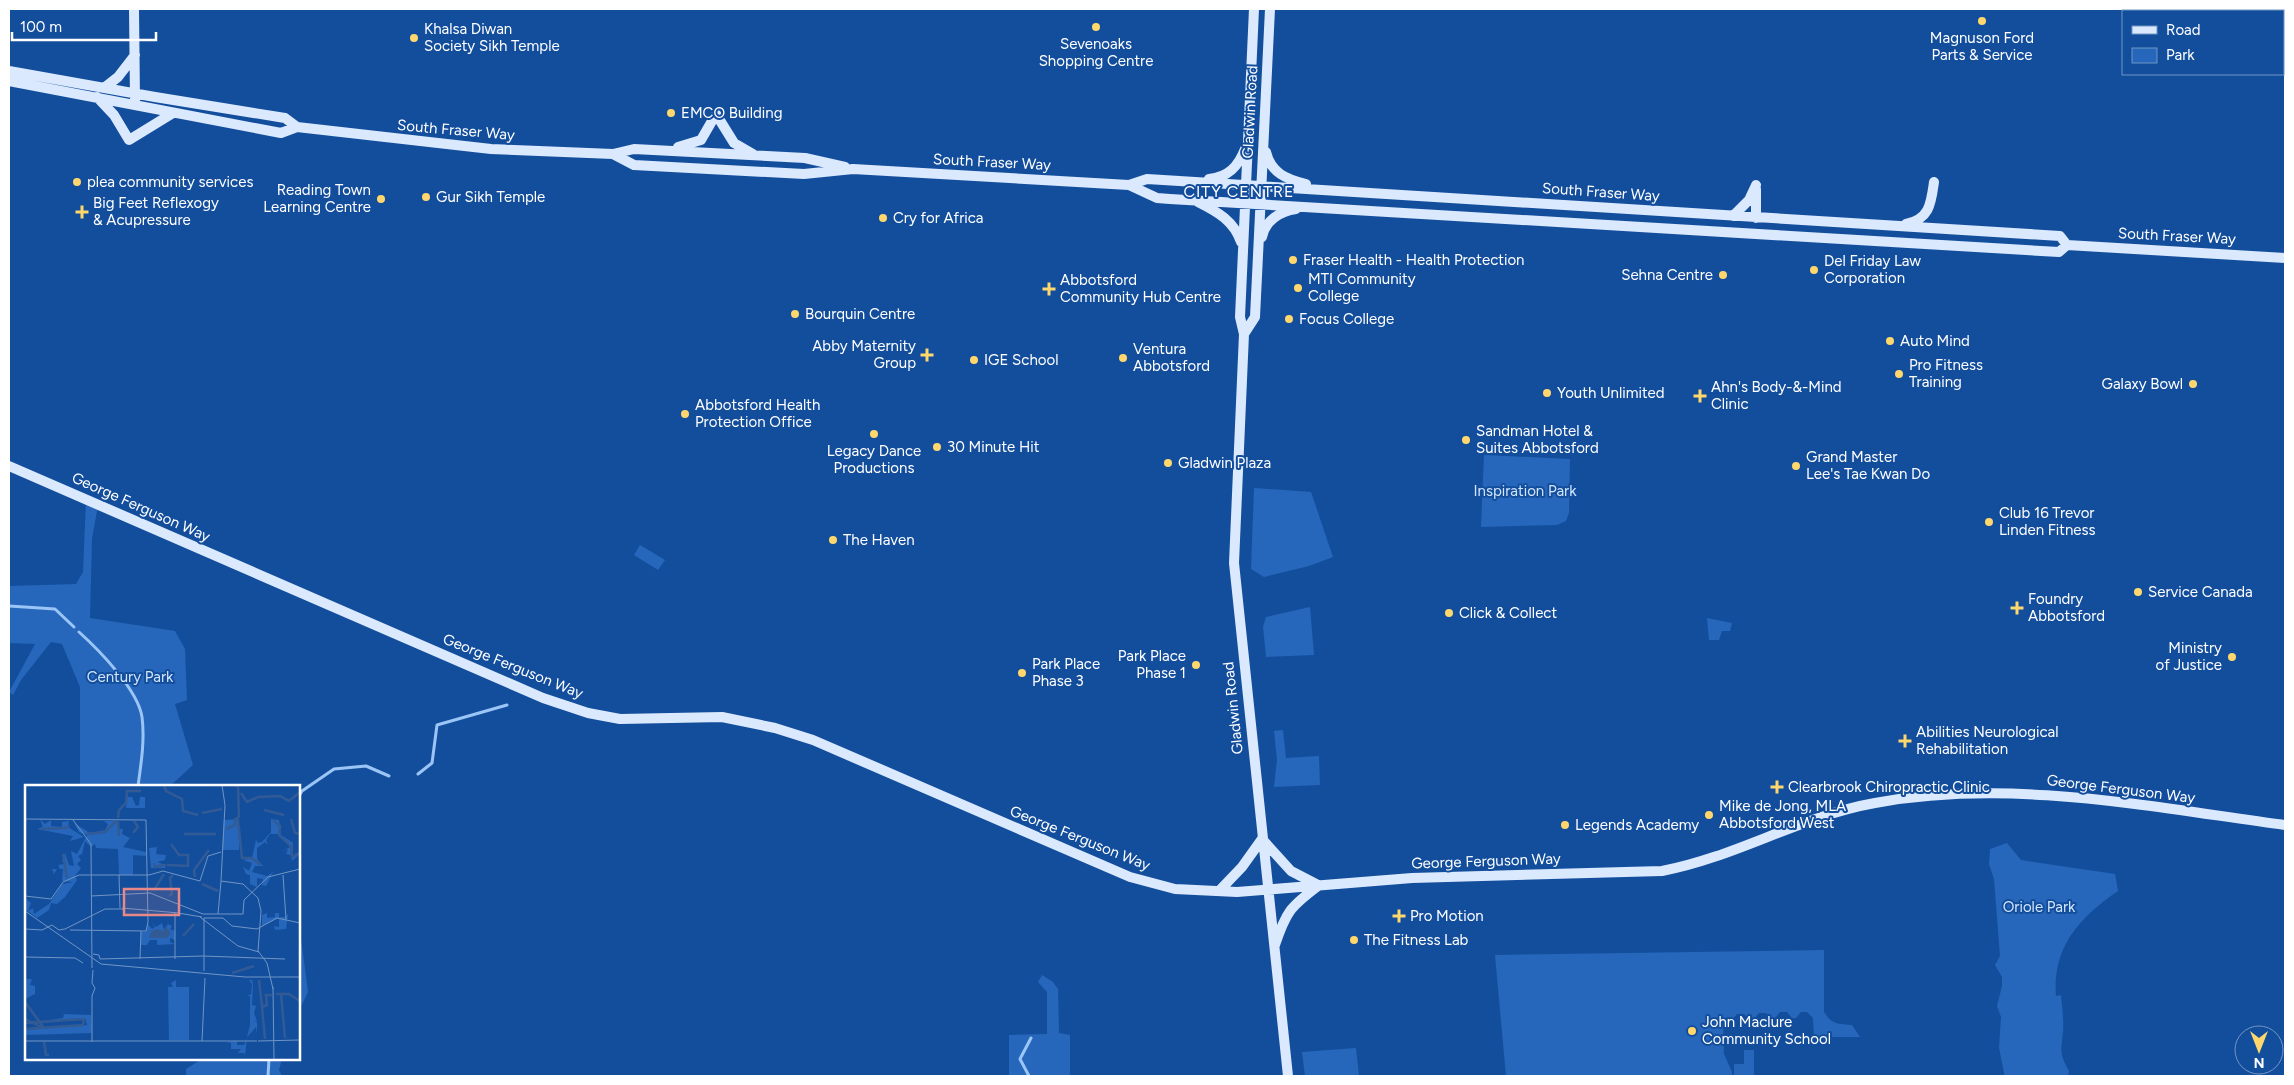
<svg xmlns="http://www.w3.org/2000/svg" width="2294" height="1085" font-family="Figtree,sans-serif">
	<rect width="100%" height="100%" fill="#134e9d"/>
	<!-- green -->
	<path fill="#2667bb" d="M 1484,455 L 1570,459 L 1569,513 L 1566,521 L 1557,525 L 1481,527 Z
		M 1254,488 L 1311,492 L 1333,557 L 1309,566 L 1264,577 L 1251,569 Z
		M 86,501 L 98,505 L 92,539 L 90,618 L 175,631 L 185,649 L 187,700 L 175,704 L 193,765 L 170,786 L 80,786 L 80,687 L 62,644 L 51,642 L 21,680 L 13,695 L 9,692 L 35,644 L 9,643 L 9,586 L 76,584 L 83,572 Z
		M 640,545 L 665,560 L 658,570 L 634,555 Z
		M 1310,607 L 1314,655 L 1266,657 L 1263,627 L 1266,617 Z
		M 1707,618 L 1732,623 L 1730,631 L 1722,631 L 1719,640 L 1709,640 Z
		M 1283,730 L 1286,758 L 1319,756 L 1320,785 L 1274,787 L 1277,760 L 1274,731 Z
		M 2007,843 L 2021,860 L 2115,874 L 2118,891 C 2080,917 2052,947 2056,996 L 2061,995 C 2062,1007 2064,1020 2063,1032 C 2061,1052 2059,1053 2069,1071 L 2068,1076 L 2005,1076 L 2004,1073 L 1999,1048 L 2001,1017 L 1997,1006 L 2002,986 L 2002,977 L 1995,965 L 2000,956 L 1994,879 L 1989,864 L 1990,849 Z
		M 299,923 L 308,992 L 299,1011 Z
		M 1824,950 L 1824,1012 C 1831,1024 1838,1024 1852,1025 L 1860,1037 L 1814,1037 L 1813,1018 L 1807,1012 L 1801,1012 L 1796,1018 L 1792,1018 L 1787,1012 L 1780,1012 L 1775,1018 L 1771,1018 L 1766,1013 L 1759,1013 L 1754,1019 L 1749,1019 L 1744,1014 L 1737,1014 L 1732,1020 L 1726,1020 L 1723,1022 L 1724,1054 L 1732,1072 L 1732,1076 L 1506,1076 L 1495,955 Z
		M 1042,975 L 1053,982 L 1058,989 L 1059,1033 L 1070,1035 L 1070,1076 L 1009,1076 L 1009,1035 L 1047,1034 L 1047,992 L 1038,982 Z
		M 1356,1048 L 1359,1076 L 1305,1076 L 1302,1052 Z
		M 1744,1050 L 1754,1050 L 1754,1076 L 1734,1076 L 1734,1064 L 1744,1064 Z
		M 202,1059 L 282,1059 L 279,1070 L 282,1076 L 186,1076 L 186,1069 Z"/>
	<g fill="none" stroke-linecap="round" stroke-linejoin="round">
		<!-- stream -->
		<path stroke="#9cc5f7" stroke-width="3" d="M 9,606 L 55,609 L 74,627
			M 79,632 C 99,650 138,690 142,717 C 145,740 141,764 138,786
			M 418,774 L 432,763 L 437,725 L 507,705
			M 299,796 L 302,791 L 334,769 L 366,766 L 389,776
			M 268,1076 L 269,1059
			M 1029,1076 L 1020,1059 L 1031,1038"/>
		<!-- secondary -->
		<path stroke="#dae9fd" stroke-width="10" d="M 134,9 L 135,100
			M 1254,9 L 1240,317 L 1244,334 L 1234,563 L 1288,1076
			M 9,71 L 155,97 L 285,118 L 297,127
			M 9,81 L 281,133 L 297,127 L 491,149 L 613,154 L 634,149 L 805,158 L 845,167
			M 104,88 L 118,77 L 135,55
			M 97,97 L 114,115 L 129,140 L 173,113
			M 716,114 L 734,143 L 753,154
			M 678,147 L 701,140 L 716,114
			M 1266,152 C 1271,173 1286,179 1306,184
			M 613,154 L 634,165 L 804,174 L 853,169 L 1129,185 L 1157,198 L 1170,199 L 2059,252 L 2067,245 L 2285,258
			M 1209,179 C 1228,177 1238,167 1245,149
			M 1129,185 L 1147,179 L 2060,236 L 2067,245
			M 1756,189 L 1756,218
			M 1198,202 C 1218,212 1234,221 1241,242
			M 1733,216 L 1749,200 L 1756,185
			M 1906,224 C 1930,219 1931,203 1934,182
			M 1262,237 C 1265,221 1280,211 1296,209
			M 1244,334 L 1255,317 L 1270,9
			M 9,466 L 543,698 L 588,713 L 620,719 L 722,717 L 775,728 L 813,740 L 1130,877 L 1175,889 L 1237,892 L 1412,878 L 1662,871 C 1736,857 1801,816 1875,803 C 2011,778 2150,807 2285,825
			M 1262,839 L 1291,871 L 1318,885
			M 1219,891 L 1242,867 L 1262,839
			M 1275,945 C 1286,912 1290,907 1318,886"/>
	</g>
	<!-- markers -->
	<g fill="#ffd76d" stroke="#134e9d" stroke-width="2">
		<circle cx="1982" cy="21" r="5"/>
		<circle cx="1096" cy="27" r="5"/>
		<circle cx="414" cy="38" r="5"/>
		<circle cx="671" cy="113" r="5"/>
		<circle cx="77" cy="182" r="5"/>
		<circle cx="426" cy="197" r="5"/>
		<circle cx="381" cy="199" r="5"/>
		<path d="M79.5 204.5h5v5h5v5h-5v5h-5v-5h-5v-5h5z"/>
		<circle cx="883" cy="218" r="5"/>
		<circle cx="1293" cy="260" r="5"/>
		<circle cx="1814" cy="270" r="5"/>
		<circle cx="1723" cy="275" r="5"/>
		<circle cx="1298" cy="288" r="5"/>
		<path d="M1046.5 281.5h5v5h5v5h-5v5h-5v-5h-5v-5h5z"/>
		<circle cx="795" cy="314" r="5"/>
		<circle cx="1289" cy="319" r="5"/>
		<circle cx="1890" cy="341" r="5"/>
		<path d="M924.5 347.5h5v5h5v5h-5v5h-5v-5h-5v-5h5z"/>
		<circle cx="1123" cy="358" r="5"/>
		<circle cx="974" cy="360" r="5"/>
		<circle cx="1899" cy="374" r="5"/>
		<circle cx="2193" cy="384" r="5"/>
		<circle cx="1547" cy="393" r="5"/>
		<path d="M1697.5 388.5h5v5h5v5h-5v5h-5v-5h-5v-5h5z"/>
		<circle cx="685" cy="414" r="5"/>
		<circle cx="874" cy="434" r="5"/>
		<circle cx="1466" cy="440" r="5"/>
		<circle cx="937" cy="447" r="5"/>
		<circle cx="1168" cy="463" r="5"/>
		<circle cx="1796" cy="466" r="5"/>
		<circle cx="1989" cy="522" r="5"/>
		<circle cx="833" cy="540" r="5"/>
		<circle cx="2138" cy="592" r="5"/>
		<path d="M2014.5 600.5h5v5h5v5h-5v5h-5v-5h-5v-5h5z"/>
		<circle cx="1449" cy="613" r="5"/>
		<circle cx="2232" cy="657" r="5"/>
		<circle cx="1196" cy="665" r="5"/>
		<circle cx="1022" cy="673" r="5"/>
		<path d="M1902.5 733.5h5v5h5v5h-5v5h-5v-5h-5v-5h5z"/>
		<path d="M1774.5 779.5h5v5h5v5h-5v5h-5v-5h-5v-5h5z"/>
		<circle cx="1709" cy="815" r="5"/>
		<circle cx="1565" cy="825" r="5"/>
		<path d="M1396.5 908.5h5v5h5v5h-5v5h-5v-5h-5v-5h5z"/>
		<circle cx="1354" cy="940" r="5"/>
		<circle cx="1692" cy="1031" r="5"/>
	</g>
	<g text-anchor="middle" stroke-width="4" stroke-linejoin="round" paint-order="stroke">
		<!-- poi labels -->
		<g font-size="15" fill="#fff" stroke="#134e9d" text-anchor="start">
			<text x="424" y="34">Khalsa Diwan<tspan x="424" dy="17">Society Sikh Temple</tspan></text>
			<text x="1982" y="43" text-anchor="middle">Magnuson Ford<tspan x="1982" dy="17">Parts &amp; Service</tspan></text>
			<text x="1096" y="49" text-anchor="middle">Sevenoaks<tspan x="1096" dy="17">Shopping Centre</tspan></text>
			<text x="681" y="118">EMCO Building</text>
			<text x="87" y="187">plea community services</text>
			<text x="371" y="195" text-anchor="end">Reading Town<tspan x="371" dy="17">Learning Centre</tspan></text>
			<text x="436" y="202">Gur Sikh Temple</text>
			<text x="93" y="208">Big Feet Reflexogy<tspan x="93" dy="17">&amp; Acupressure</tspan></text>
			<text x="893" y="223">Cry for Africa</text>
			<text x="1303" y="265">Fraser Health - Health Protection</text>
			<text x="1824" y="266">Del Friday Law<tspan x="1824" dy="17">Corporation</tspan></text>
			<text x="1713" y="280" text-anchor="end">Sehna Centre</text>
			<text x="1308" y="284">MTI Community<tspan x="1308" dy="17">College</tspan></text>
			<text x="1060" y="285">Abbotsford<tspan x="1060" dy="17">Community Hub Centre</tspan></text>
			<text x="805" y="319">Bourquin Centre</text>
			<text x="1299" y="324">Focus College</text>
			<text x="1900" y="346">Auto Mind</text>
			<text x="916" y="351" text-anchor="end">Abby Maternity<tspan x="916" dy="17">Group</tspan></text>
			<text x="1133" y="354">Ventura<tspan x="1133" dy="17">Abbotsford</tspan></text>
			<text x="984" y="365">IGE School</text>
			<text x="1909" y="370">Pro Fitness<tspan x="1909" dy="17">Training</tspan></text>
			<text x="2183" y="389" text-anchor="end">Galaxy Bowl</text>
			<text x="1711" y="392">Ahn's Body-&amp;-Mind<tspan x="1711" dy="17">Clinic</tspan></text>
			<text x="1557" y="398">Youth Unlimited</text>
			<text x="695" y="410">Abbotsford Health<tspan x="695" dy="17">Protection Office</tspan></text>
			<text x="1476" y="436">Sandman Hotel &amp;<tspan x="1476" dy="17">Suites Abbotsford</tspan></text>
			<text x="947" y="452">30 Minute Hit</text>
			<text x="874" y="456" text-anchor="middle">Legacy Dance<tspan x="874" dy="17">Productions</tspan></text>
			<text x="1806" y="462">Grand Master<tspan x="1806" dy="17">Lee's Tae Kwan Do</tspan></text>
			<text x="1178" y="468">Gladwin Plaza</text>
			<text x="1999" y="518">Club 16 Trevor<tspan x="1999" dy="17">Linden Fitness</tspan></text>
			<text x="843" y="545">The Haven</text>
			<text x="2148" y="597">Service Canada</text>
			<text x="2028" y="604">Foundry<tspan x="2028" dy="17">Abbotsford</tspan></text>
			<text x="1459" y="618">Click &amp; Collect</text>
			<text x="2222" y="653" text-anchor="end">Ministry<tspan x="2222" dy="17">of Justice</tspan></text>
			<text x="1186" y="661" text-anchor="end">Park Place<tspan x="1186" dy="17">Phase 1</tspan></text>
			<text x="1032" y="669">Park Place<tspan x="1032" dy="17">Phase 3</tspan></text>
			<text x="1916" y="737">Abilities Neurological<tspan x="1916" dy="17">Rehabilitation</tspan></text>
			<text x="1788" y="792">Clearbrook Chiropractic Clinic</text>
			<text x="1719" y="811">Mike de Jong, MLA<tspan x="1719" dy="17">Abbotsford West</tspan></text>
			<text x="1575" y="830">Legends Academy</text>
			<text x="1410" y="921">Pro Motion</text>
			<text x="1364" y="945">The Fitness Lab</text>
			<text x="1702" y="1027">John Maclure<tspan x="1702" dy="17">Community School</tspan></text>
		</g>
		<!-- street labels -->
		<g font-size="15" fill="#fff" stroke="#134e9d">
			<text transform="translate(1250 112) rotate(-87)" y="5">Gladwin Road</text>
			<text transform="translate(456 130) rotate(5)" y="5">South Fraser Way</text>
			<text transform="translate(992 162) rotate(3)" y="5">South Fraser Way</text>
			<text transform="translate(1601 192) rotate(4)" y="5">South Fraser Way</text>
			<text transform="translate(2177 236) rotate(3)" y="5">South Fraser Way</text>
			<text transform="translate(141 507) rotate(24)" y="5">George Ferguson Way</text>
			<text transform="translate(513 666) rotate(22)" y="5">George Ferguson Way</text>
			<text transform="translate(1233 708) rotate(-96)" y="5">Gladwin Road</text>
			<text transform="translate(2121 789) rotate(7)" y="5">George Ferguson Way</text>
			<text transform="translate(1080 838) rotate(22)" y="5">George Ferguson Way</text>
			<text transform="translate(1486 861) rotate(-2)" y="5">George Ferguson Way</text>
		</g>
		<!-- park labels -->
		<g font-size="15" fill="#d2e5fd" stroke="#134e9d">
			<text x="1525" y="496">Inspiration Park</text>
			<text x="130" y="682">Century Park</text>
			<text x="2039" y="912">Oriole Park</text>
		</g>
		<!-- neighbourhood labels -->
		<g font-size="16" letter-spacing="1" fill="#fff" stroke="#134e9d">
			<text x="1239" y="197">CITY CENTRE</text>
		</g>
	</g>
	<!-- overview -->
	<g transform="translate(25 785)">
		<rect width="275" height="275" fill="#134e9d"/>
		<path d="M 102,12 L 107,12 L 111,21 L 114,20 L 115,12 L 120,12 L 120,23 L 101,23 ZM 15,34 L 20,39 L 26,35 L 26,41 L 37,42 L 37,37 L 44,36 L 43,42 L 59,52 L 45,56 L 48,51 L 12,44 L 18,42 ZM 214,34 L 214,65 L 197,65 L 199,35 ZM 246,34 L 254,35 L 256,50 L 268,58 L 268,71 L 275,66 L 275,69 L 268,75 L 259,79 L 267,75 L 266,70 L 261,69 L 263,64 L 256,67 L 265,62 L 254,49 L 245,49 L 241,55 L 243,60 L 240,57 L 232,63 L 232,74 L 238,81 L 230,81 L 227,87 L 242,91 L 248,87 L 241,101 L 237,100 L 238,94 L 232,93 L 232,102 L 225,99 L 225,90 L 221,89 L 218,82 L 224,86 L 227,78 L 218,75 L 227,73 L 231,55 L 233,58 L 237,57 L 246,47 ZM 79,36 L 94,36 L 94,44 L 98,44 L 97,49 L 105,53 L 98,62 L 121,67 L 121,71 L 108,70 L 108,90 L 94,90 L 93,64 L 71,63 L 70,59 L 66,62 L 60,56 L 57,69 L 53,71 L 56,75 L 52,79 L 56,83 L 50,91 L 52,95 L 40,112 L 32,119 L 26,118 L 24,125 L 12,133 L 0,124 L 0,113 L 6,118 L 3,126 L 8,123 L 9,129 L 24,119 L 37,99 L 49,97 L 37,96 L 38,84 L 32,84 L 29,89 L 27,84 L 35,84 L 33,80 L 40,79 L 37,76 L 40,68 L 44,80 L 49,81 L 46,66 L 52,69 L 62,50 L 54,47 L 49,38 L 65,48 L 80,45 L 83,39 ZM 132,62 L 131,69 L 141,70 L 140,75 L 132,77 L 141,80 L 140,83 L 126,83 L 124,63 ZM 242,128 L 242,133 L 250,132 L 250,128 L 254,128 L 254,133 L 256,132 L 261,132 L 262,129 L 263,130 L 261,144 L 250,145 L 249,141 L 254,142 L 254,133 L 237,141 L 237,130 ZM 127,138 L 131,142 L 137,138 L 139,145 L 143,139 L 147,141 L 145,144 L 150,146 L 150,155 L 145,153 L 145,157 L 150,159 L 132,160 L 132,155 L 125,155 L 122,160 L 116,160 L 116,147 L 121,147 L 123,139 L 127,144 L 130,142 ZM 0,194 L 7,194 L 5,200 L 10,201 L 10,209 L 0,214 ZM 151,195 L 151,202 L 164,202 L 164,255 L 144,255 L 143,202 L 148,202 L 146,198 ZM 224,195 L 227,195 L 228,199 L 227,220 L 231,221 L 229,228 L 232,236 L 228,236 L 232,237 L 232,249 L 231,242 L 222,252 L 220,271 L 219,268 L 213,268 L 216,264 L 206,264 L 206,258 L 201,258 L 212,256 L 212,260 L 219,260 L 221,256 L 225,240 L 225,211 L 222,211 L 226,209 L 227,199 ZM 39,229 L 66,230 L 67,248 L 0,250 L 0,245 L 62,240 L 60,233 L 18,236 L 38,233 Z" fill="#2667bb"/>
		<path d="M 141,141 L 146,148 L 142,153 L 124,153 L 126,146 L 132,144 L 138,146 Z" fill="#325b96"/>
		<path fill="none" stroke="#325b96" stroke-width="2.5" d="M 139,0 L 141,6 L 157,14 L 158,26 L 173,30M 216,8 L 222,17 L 233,12 L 255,11 L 264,16 L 275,7M 239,25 L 259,30M 177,28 L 197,24M 93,33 L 94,25 L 101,18 L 102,6 L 116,6M 266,34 L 270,48 L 275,49M 213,35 L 217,73 L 227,73 L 236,80M 248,35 L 255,41 L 254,50 L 266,61 L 267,72 L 272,69M 93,36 L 94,51M 16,44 L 41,43 L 44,40M 201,44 L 210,40 L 210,34 L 214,32 L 213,1 L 208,0M 108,48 L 113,42 L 109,36M 62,49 L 80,47 L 91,36M 159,49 L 191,49M 146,59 L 154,70 L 163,70 L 163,77M 38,69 L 42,93M 129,78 L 130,82 L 141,80M 142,80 L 163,81 L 163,77M 170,92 L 169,85 L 184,65M 177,99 L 193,106M 129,105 L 139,89M 144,111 L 147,109 L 145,93 L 148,90M 158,151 L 169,139M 207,188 L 229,181M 234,195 L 237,222M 251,209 L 264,209 L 275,216M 256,209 L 260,253M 0,217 L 19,243M 237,222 L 240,254M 237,222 L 242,220 L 241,210 L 247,210M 0,234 L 16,242M 0,238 L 59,234 L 58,240M 0,244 L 58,240M 19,257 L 21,270 L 24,270"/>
		<path fill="none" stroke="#7195c4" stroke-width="1" d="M 197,0 L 200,20 L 196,96 L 218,99 L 233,113 L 236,126 L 233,166 L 242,178 L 248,204M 0,34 L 121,35 L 123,137M 48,35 L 66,59 L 67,183M 94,90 L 95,123M 258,90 L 261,134M 0,111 L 26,114 L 38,97 L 54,90 L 124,90 L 138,86 L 175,96 L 183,71 L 196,67M 66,111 L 125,108 L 178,129 L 218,129 L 219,115 L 243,92 L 275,84M 97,123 L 154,128M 0,126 L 76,179 L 220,192 L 275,192M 153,128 L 177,132M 193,129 L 196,96M 175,132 L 213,161 L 234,167M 179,133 L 198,133 L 207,141 L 232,144 L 252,133 L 275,138M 0,144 L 17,145 L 27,140 L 34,145 L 40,144 L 80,124 L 98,124M 45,145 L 121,146 L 123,137M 68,169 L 74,170 L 75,174 L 178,171 L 260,174M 0,172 L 50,173 L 58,178M 115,174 L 116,146M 150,174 L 150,127M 179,186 L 179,133M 248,202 L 249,275M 0,256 L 232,256M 177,256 L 180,193M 233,256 L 275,255M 67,257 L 67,211 L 70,203 L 67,198 L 68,185"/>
		<path fill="#e88989" fill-opacity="0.15" stroke="#e88989" stroke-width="2.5" d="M 99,104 L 154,104 L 154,130 L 99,130 Z"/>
		<rect width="275" height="275" fill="none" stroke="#fff" stroke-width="2.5"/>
	</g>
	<!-- border -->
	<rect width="2294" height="1085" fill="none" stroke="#ffffff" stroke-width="20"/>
	<!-- legend -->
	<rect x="2122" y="10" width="162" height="65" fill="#134e9d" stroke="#7195c4"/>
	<rect x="2132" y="26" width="25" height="8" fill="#dae9fd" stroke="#7195c4"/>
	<text x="2166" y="35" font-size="15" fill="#ffffff">Road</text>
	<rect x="2132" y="48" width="25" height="15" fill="#2667bb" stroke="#7195c4"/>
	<text x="2166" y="60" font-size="15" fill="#ffffff">Park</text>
	<!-- north arrow -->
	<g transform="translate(2259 1050) rotate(180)"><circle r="24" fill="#134e9d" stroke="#7195c4"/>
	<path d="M0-4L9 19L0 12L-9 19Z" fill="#ffd76d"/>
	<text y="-8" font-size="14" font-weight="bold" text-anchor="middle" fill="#ffffff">N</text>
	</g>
	<!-- scale -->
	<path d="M12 32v8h144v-8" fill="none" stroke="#ffffff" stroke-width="2.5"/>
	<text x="20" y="32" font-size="15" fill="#ffffff" stroke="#134e9d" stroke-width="4" paint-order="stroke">100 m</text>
</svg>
